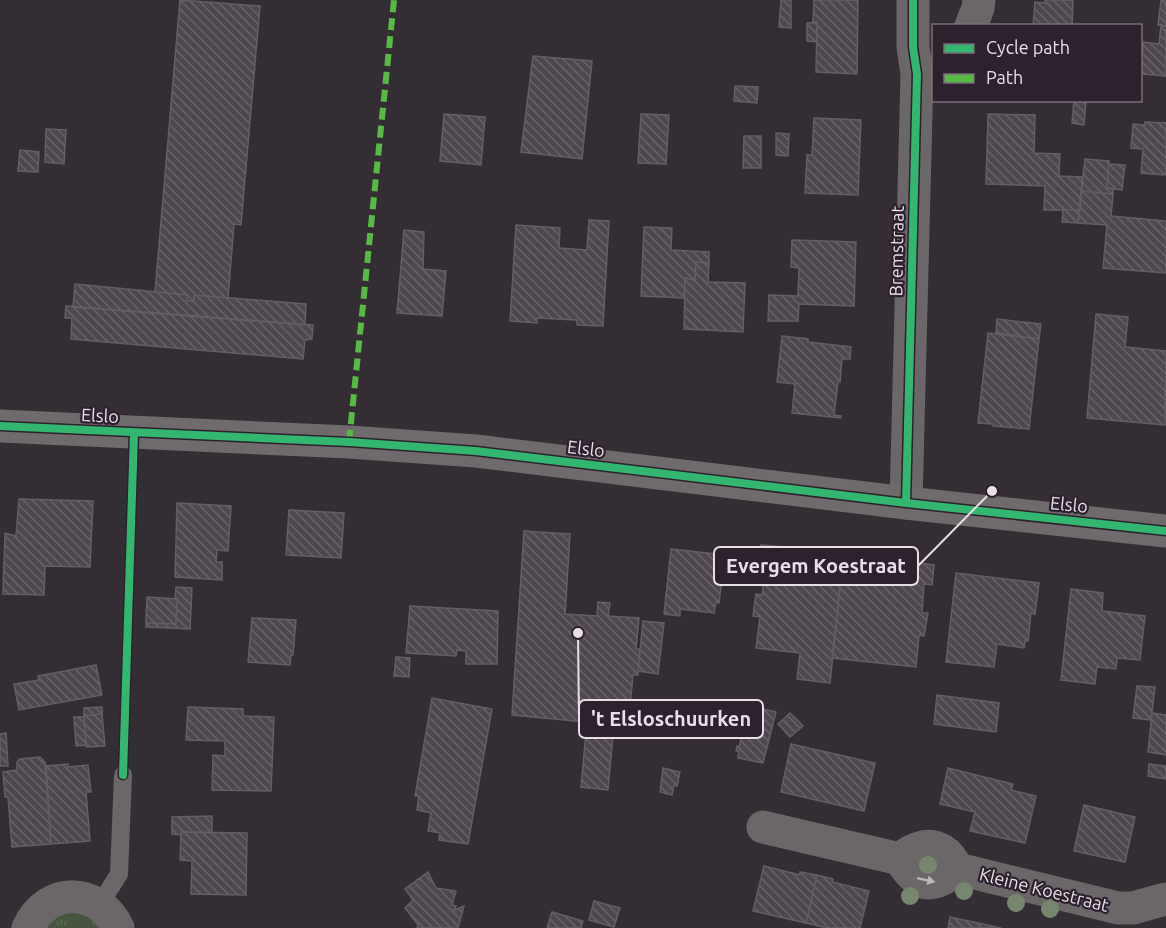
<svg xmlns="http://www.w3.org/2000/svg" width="1166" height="928" font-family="Ubuntu,sans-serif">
	<defs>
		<pattern id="grass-tufts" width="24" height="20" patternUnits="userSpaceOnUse" patternTransform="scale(1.5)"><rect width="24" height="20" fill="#465440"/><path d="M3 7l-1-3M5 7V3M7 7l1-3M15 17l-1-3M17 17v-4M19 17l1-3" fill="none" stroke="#616c5c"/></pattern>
		<pattern id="building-back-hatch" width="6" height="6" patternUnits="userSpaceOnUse" patternTransform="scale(1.5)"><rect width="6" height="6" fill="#4f474f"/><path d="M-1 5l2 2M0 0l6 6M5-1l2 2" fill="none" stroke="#686168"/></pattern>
	</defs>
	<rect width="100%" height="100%" fill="#342e34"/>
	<!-- grass -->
	<path fill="url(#grass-tufts)" d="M 76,910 L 105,928 L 44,928 L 53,917 Z"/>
	<!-- building -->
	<path fill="url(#building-back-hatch)" stroke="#645e64" stroke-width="1.5" d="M 180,0 L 260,6 L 241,225 L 234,224 L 228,298 L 194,295 L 194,301 L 187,301 L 188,295 L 155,292 Z
		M 781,0 L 791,0 L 791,28 L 779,27 Z
		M 814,0 L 858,0 L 857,74 L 816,72 L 817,22 L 813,23 Z
		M 1045,0 L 1073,0 L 1072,26 L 1033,26 L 1035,2 L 1045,3 Z
		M 1161,0 L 1166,0 L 1166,26 L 1158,25 Z
		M 817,22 L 817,42 L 807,41 L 807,23 Z
		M 1161,25 L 1166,26 L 1166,76 L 1142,74 L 1140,95 L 1143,42 L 1159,44 Z
		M 533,56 L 592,61 L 582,159 L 521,152 Z
		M 735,86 L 758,87 L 757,103 L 734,101 Z
		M 1074,100 L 1086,100 L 1084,125 L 1072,123 Z
		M 444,114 L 485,117 L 481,165 L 440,161 Z
		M 641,114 L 669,115 L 666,164 L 638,163 Z
		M 988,114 L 1035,115 L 1034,153 L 1060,154 L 1059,176 L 1083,177 L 1080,210 L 1044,210 L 1045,186 L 986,184 Z
		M 814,118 L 861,120 L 858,195 L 805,193 L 807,155 L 812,155 Z
		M 1145,122 L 1166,123 L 1166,175 L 1141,173 L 1143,149 L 1131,148 L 1133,124 L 1145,125 Z
		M 46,129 L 66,130 L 64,164 L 45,162 Z
		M 776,133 L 789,134 L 788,156 L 776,155 Z
		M 744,136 L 761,136 L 761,168 L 743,168 Z
		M 20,150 L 39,152 L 38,172 L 18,171 Z
		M 1085,159 L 1109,161 L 1107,188 L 1113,189 L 1113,194 L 1081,191 Z
		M 1109,164 L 1125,165 L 1122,190 L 1107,188 Z
		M 1081,191 L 1113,194 L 1111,216 L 1166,221 L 1166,273 L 1103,268 L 1107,225 L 1078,223 Z
		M 1063,210 L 1080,210 L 1078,223 L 1062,222 Z
		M 589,220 L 609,221 L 603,326 L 577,325 L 577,320 L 537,318 L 537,323 L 510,321 L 516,225 L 560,228 L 559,248 L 587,250 Z
		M 644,227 L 672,228 L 671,250 L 709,252 L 709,263 L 696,262 L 695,280 L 685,278 L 684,298 L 641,296 Z
		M 404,230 L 424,232 L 423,269 L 446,271 L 442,316 L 397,313 Z
		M 792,240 L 856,242 L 854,306 L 799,304 L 798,321 L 768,321 L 769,295 L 798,296 L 799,268 L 791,267 Z
		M 696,262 L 709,263 L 708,282 L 745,283 L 743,332 L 684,329 L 685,278 L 695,280 Z
		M 75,284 L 188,295 L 187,301 L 194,301 L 194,295 L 306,304 L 305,325 L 73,307 Z
		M 66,306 L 313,325 L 312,339 L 305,340 L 303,359 L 71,339 L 72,318 L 65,318 Z
		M 1096,314 L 1128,317 L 1125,347 L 1166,351 L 1165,425 L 1087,418 Z
		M 997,319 L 1041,324 L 1039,339 L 996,333 Z
		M 988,333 L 1039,339 L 1029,429 L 993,426 L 993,424 L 978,423 Z
		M 782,336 L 808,339 L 808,342 L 851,347 L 850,359 L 842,359 L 840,382 L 838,382 L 834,415 L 841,416 L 841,418 L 792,413 L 795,384 L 777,382 Z
		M 19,499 L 93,501 L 90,567 L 45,566 L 44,595 L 3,594 L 5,533 L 16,536 Z
		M 177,503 L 231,506 L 228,551 L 217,550 L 216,562 L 222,562 L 222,580 L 175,577 Z
		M 289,510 L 344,513 L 341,558 L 286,555 Z
		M 524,531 L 570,534 L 565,614 L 597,616 L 598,602 L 610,603 L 608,616 L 639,618 L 636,649 L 640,649 L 638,671 L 638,675 L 633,675 L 628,726 L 512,715 Z
		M 761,545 L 782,547 L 781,554 L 796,555 L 796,549 L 836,553 L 835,560 L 843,561 L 830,683 L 797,679 L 800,653 L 756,648 L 760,617 L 753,616 L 756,594 L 762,595 L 766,565 L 759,564 Z
		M 671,549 L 725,555 L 719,603 L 716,602 L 714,613 L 680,609 L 680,616 L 664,614 Z
		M 860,556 L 899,561 L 898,569 L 912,570 L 914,562 L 934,565 L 932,585 L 924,584 L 922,613 L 928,613 L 924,636 L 919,635 L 916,667 L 832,658 L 843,561 L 859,563 Z
		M 956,573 L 1039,583 L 1035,614 L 1031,613 L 1028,641 L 1025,641 L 1024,648 L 997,644 L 994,667 L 946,662 Z
		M 176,587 L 192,588 L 190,629 L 146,627 L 146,623 L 176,624 L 177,599 L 175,598 Z
		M 1071,589 L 1103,593 L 1102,611 L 1145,616 L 1140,660 L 1117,658 L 1116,669 L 1097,667 L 1095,684 L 1061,680 Z
		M 147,597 L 177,599 L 176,624 L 146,623 Z
		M 410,606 L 498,611 L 497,664 L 466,664 L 466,651 L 457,650 L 456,656 L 406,653 Z
		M 252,618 L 296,620 L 293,655 L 291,655 L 290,665 L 248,662 Z
		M 643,621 L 664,623 L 658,674 L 638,671 Z
		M 396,657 L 410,658 L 409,677 L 394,676 Z
		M 96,665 L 102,695 L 19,710 L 14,684 L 39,680 L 38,676 Z
		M 1137,686 L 1155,687 L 1151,720 L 1133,718 Z
		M 937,695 L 999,703 L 996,732 L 934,724 Z
		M 432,698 L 492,709 L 468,844 L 439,840 L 440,833 L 428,831 L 431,813 L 417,810 L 419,796 L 415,796 Z
		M 725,700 L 776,712 L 763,763 L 738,758 L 739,751 L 736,751 L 737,746 L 739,747 L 744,727 L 753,729 L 756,719 L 723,714 Z
		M 102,707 L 102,714 L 84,716 L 84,708 Z
		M 188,707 L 243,709 L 243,716 L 274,717 L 271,791 L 212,790 L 213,755 L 225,756 L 225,741 L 186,740 Z
		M 790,713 L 803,726 L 790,737 L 778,724 Z
		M 1152,713 L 1166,715 L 1166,755 L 1148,752 Z
		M 102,714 L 105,746 L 86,747 L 84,716 Z
		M 74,717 L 84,717 L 86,745 L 76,746 Z
		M 587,722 L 614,724 L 608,790 L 581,787 Z
		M 6,733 L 8,766 L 0,766 L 0,734 Z
		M 791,744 L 875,763 L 864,811 L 781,792 Z
		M 40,757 L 45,762 L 51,844 L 12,847 L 8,797 L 5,797 L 3,772 L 17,770 L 17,762 L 20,759 Z
		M 68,764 L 68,767 L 88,765 L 91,792 L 86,792 L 90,841 L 51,844 L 46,766 Z
		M 1149,764 L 1166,766 L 1166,779 L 1148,776 Z
		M 663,768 L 680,772 L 677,786 L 674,785 L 672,795 L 660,792 Z
		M 948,768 L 1013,784 L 1011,790 L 1036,796 L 1025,843 L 970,831 L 975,812 L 940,804 Z
		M 1084,805 L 1135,817 L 1125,862 L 1074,851 Z
		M 212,816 L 212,833 L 181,832 L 181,835 L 172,834 L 172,817 Z
		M 181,832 L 247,833 L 246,895 L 191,894 L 192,861 L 180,860 Z
		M 764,866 L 800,875 L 800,872 L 817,875 L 806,923 L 753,911 Z
		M 428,872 L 436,888 L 456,891 L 452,905 L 456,906 L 454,910 L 464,906 L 458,928 L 417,928 L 418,925 L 405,908 L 413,900 L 405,889 Z
		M 817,875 L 833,879 L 832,882 L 869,891 L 860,928 L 827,928 L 806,923 Z
		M 594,901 L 620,908 L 614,927 L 589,920 Z
		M 552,912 L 583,921 L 581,928 L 547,928 Z
		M 950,917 L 1001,928 L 948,928 Z"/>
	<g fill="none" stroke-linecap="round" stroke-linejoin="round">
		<!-- lane -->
		<path stroke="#6b6768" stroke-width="18" d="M 100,904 L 119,874 L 123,775"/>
		<!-- street -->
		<path stroke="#6b6768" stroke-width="33" d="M 971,26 L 978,8 L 979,0
			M 906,503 L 917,74 L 913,47 L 913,0
			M 763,827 L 900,859 C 917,888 932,890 958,869
			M 900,859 C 913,848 931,840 946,853 C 951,857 954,864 958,869 L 1118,908 L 1133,908 L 1166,899
			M 28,928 C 47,886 99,887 118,928"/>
		<!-- secondary -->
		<path stroke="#6f6a6b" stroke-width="33" d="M 0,426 L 349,442 L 476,451 L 906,503 L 1166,531"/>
		<!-- quiet -->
		<path stroke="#58b947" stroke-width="6" stroke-dasharray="12 6" stroke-linecap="butt" d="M 349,442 L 394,0"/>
		<defs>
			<path id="cycleway" d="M 0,426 L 349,442 L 476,451 L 906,503 L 1166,531
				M 906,503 L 917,74 L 913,47 L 913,0
				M 123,775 L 134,433"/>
		</defs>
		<!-- cycleway casing -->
		<use href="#cycleway" stroke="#2e212e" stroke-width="11"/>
		<!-- cycleway -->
		<use href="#cycleway" stroke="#33b770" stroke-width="8"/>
	</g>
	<!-- trees -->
	<g fill="#77876f">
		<circle cx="928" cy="865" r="9"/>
		<circle cx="964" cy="891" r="9"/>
		<circle cx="910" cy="896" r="9"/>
		<circle cx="1016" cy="903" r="9"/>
		<circle cx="1050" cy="909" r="9"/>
	</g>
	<!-- one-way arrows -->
	<defs><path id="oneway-solid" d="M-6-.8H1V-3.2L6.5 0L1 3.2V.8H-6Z" transform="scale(1.5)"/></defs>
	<use fill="#bcb4bb" href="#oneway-solid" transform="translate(926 880) rotate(12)"/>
	<g text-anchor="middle" stroke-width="4.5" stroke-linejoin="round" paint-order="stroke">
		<!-- street labels -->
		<g font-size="18" fill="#e7dee7" stroke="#2e212e">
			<text transform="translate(897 251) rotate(-89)" y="6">Bremstraat</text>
			<text transform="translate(100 416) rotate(3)" y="6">Elslo</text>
			<text transform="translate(586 449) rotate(7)" y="6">Elslo</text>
			<text transform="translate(1069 505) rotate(6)" y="6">Elslo</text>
			<text transform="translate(1044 890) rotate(14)" y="6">Kleine Koestraat</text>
		</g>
	</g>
	<!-- callouts -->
	<path fill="none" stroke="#e7dee7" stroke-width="2" d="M992 491L918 566M578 633L579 719"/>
	<g fill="#e7dee7" stroke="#2e212e" stroke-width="2">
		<circle cx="992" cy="491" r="6"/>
		<circle cx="578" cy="633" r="6"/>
	</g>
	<g fill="#2e212e" stroke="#e7dee7" stroke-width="2">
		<rect x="714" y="547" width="204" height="38" rx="6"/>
		<rect x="579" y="700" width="184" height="38" rx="6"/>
	</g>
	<g font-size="20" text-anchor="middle" font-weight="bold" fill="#e7dee7">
		<text x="816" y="573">Evergem Koestraat</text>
		<text x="671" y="726">'t Elsloschuurken</text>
	</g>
	<!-- legend -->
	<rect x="932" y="24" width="210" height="78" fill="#2e212e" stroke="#786d78" stroke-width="1.5"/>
	<rect x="944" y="44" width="30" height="9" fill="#33b770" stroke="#786d78" stroke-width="1.5"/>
	<text x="986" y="54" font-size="18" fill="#e7dee7">Cycle path</text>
	<rect x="944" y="74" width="30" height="9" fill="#58b947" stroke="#786d78" stroke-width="1.5"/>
	<text x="986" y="84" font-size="18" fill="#e7dee7">Path</text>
</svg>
